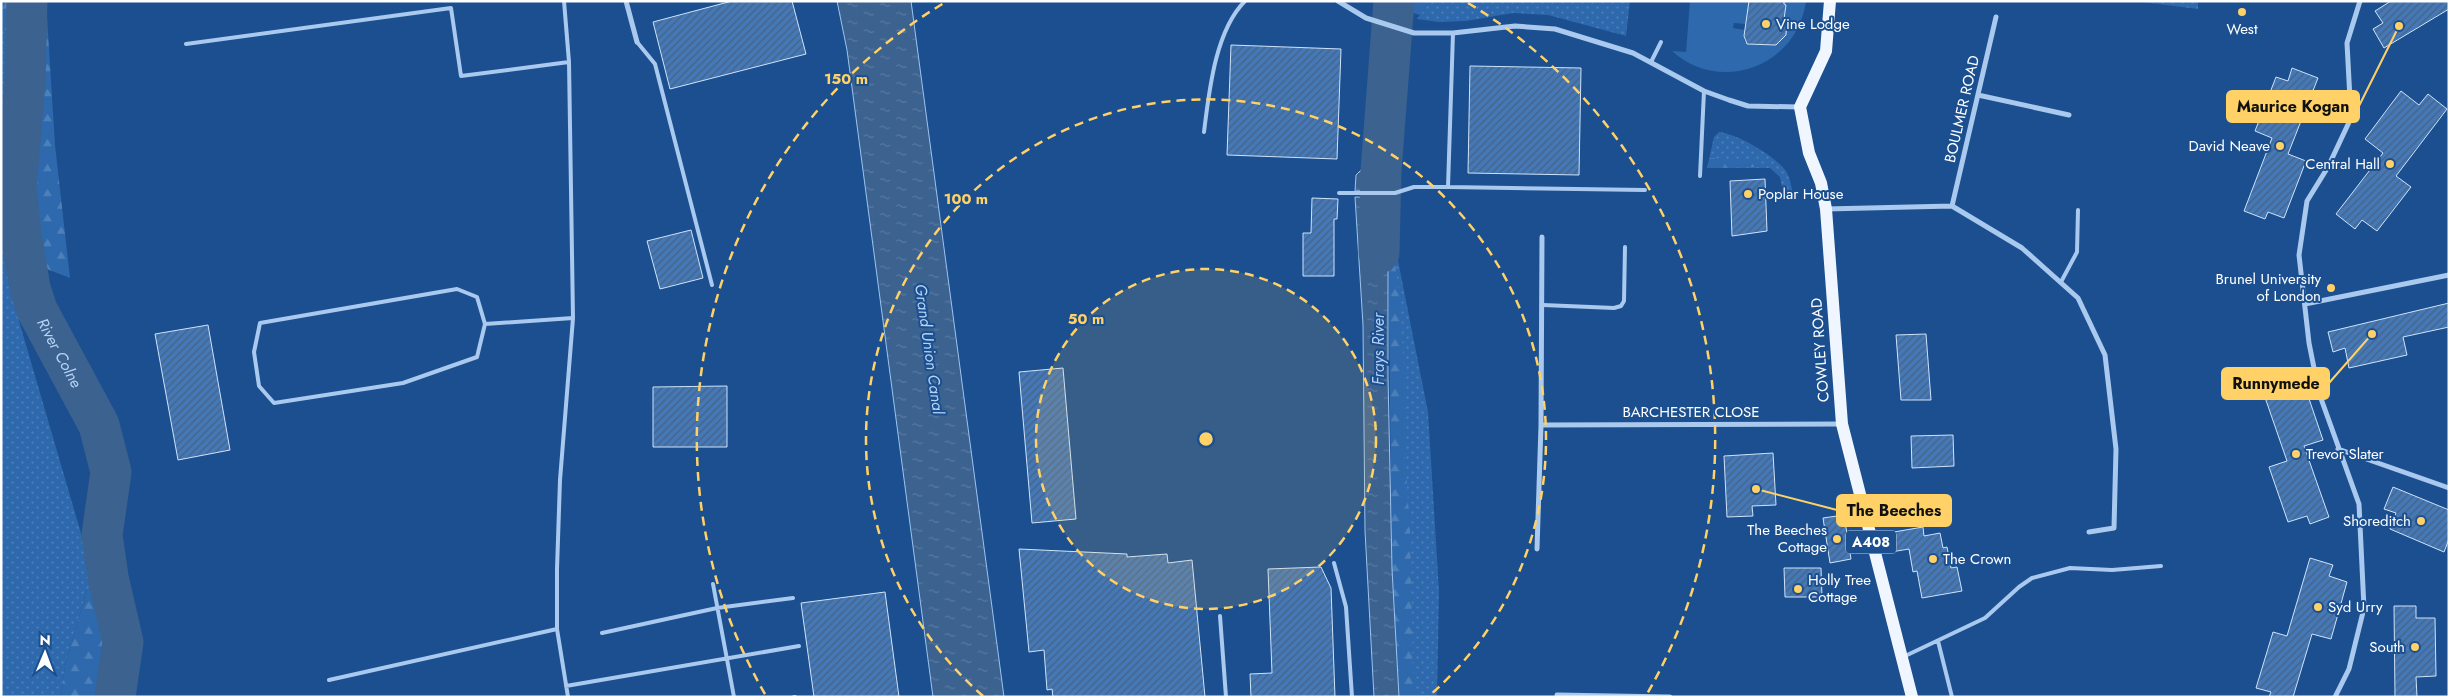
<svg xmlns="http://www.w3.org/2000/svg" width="2450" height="698" font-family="Jost,sans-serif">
	<defs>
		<pattern id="grass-dots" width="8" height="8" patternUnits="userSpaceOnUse" patternTransform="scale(1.25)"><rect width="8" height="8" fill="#2e69ad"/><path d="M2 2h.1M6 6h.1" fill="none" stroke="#4d80b9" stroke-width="1.8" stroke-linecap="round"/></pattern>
		<pattern id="forest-firs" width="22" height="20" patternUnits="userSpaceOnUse" patternTransform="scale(1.25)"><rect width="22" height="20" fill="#2e69ad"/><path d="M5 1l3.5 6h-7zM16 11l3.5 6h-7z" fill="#4d80b9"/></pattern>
		<pattern id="water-ripples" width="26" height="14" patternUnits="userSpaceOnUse" patternTransform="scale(1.25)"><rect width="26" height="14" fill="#3c6290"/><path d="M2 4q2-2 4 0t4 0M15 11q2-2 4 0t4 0" fill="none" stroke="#597aa1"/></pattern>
		<pattern id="building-hatch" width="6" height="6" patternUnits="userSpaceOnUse" patternTransform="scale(1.25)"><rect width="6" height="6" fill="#4478b7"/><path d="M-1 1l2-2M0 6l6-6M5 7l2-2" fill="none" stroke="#486282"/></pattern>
	</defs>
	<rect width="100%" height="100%" fill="#1b4f8f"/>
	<!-- grass -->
	<path fill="url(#grass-dots)" d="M 1430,1 L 1630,1 L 1626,36 L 1548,15 L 1513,13 L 1466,21 L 1439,22 L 1417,19 Z
		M 2135,1 L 2198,1 L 2198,9 Z
		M 1,23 L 11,39 L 19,321 L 97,588 L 87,589 L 65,666 L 61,697 L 1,697 Z
		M 1719,132 C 1738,134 1775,156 1786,171 C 1790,177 1791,186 1793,193 L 1783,193 L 1780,177 L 1770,168 L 1707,168 L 1714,137 Z
		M 1390,220 L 1428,412 L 1439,591 L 1437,697 L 1399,697 Z"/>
	<!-- forest -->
	<path fill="url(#forest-firs)" d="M 1,1 L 9,1 L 11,39 L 1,23 Z
		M 32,1 L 46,1 L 55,145 L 70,278 L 39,266 L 33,206 L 38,90 Z
		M 1414,1 L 1430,1 L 1420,15 L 1406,11 Z
		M 1710,158 L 1759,161 L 1767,167 L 1707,168 Z
		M 1390,220 L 1401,313 L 1405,400 L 1404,440 L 1410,532 L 1413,671 L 1416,697 L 1399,697 L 1392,569 L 1388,237 Z
		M 97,588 L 105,595 L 116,642 L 107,697 L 61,697 L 65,666 L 87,589 Z"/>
	<!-- green -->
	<path fill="#2e69ad" d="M 1690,1 L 1749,1 L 1746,24 L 1734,23 L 1733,28 L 1745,30 L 1744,40 L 1747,44 L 1776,45 L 1786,34 L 1787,23 L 1782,15 L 1785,15 L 1786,5 L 1784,4 L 1784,1 L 1806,1 C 1798,66 1720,95 1672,51 L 1686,52 Z"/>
	<!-- water -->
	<path fill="url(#water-ripples)" stroke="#9cc4f0" d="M 837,1 L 911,1 L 1004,697 L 933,697 L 847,50 Z
		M 1378,1 L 1414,1 L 1406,11 L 1404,22 L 1376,14 Z
		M 1375,27 L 1402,34 L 1391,139 L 1394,158 L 1394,191 L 1355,191 L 1356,175 L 1365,166 Z
		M 1355,197 L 1394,198 L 1388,237 L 1388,376 L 1392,569 L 1399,697 L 1374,697 L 1365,531 L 1363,325 Z"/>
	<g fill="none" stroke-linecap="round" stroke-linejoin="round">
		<!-- river -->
		<g stroke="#3c6290" stroke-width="41">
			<path id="s1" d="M 27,1 L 25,82 L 16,189 L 21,234 L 30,288 L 37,310 L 99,425 L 111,472 L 102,535 L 108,577 L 123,642 L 115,697"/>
			<path d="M 1379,253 L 1381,171 L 1394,1"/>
		</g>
	</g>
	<!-- building -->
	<path fill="url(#building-hatch)" stroke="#cfe3fa" d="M 732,1 L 792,1 L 806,54 L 670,89 L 653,22 Z
		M 1749,1 L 1784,1 L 1784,4 L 1786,5 L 1784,19 L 1787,22 L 1786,35 L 1776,45 L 1747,44 L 1744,36 Z
		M 2391,1 L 2449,1 L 2449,9 L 2384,48 L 2373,29 L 2383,23 L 2375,11 Z
		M 1231,45 L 1341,49 L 1337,159 L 1227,155 Z
		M 1470,66 L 1581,68 L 1579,175 L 1468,173 Z
		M 2292,68 L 2318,78 L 2288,154 L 2306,161 L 2284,218 L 2268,212 L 2265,219 L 2244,211 L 2272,138 L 2255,131 L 2276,77 L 2288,81 Z
		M 2401,91 L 2419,105 L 2428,94 L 2447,109 L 2396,176 L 2411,187 L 2377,231 L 2362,220 L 2355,229 L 2336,214 L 2383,153 L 2365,139 Z
		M 1765,179 L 1767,231 L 1732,236 L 1730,181 Z
		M 1312,198 L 1338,199 L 1337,219 L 1334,219 L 1334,276 L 1303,276 L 1303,233 L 1311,233 Z
		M 691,230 L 703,278 L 660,289 L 647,241 Z
		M 2449,303 L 2449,327 L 2403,337 L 2407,355 L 2349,368 L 2345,348 L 2333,352 L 2328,332 Z
		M 208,325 L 230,450 L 178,460 L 155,334 Z
		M 1926,334 L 1931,400 L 1901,400 L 1896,335 Z
		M 1063,368 L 1076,519 L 1032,523 L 1019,372 Z
		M 2283,375 L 2288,389 L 2304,384 L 2323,440 L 2304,446 L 2329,517 L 2310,524 L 2307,516 L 2288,522 L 2269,467 L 2287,461 L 2260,383 Z
		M 727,386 L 727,447 L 653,447 L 653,387 Z
		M 1953,435 L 1954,466 L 1912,468 L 1911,436 Z
		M 1773,453 L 1776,505 L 1752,506 L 1753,516 L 1727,517 L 1724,456 Z
		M 2393,487 L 2449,510 L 2449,539 L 2444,552 L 2390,529 L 2396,513 L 2384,509 Z
		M 1844,515 L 1851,559 L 1830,563 L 1823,518 Z
		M 1923,527 L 1924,536 L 1940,533 L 1943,548 L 1947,547 L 1951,568 L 1957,567 L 1962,591 L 1922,598 L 1917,571 L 1913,572 L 1909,549 L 1891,552 L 1888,533 Z
		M 1019,549 L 1127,554 L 1127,557 L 1167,554 L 1168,563 L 1192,560 L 1205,697 L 1053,697 L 1052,689 L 1047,690 L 1044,650 L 1029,652 Z
		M 2310,558 L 2333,565 L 2329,576 L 2347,582 L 2331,639 L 2312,634 L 2293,697 L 2269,697 L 2271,692 L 2256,688 L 2273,632 L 2287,636 Z
		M 1321,567 L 1331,588 L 1335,697 L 1251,697 L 1250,674 L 1272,673 L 1268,569 Z
		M 1784,568 L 1821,568 L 1822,597 L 1785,597 Z
		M 885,592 L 899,697 L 814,697 L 801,603 Z
		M 2394,606 L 2416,606 L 2416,618 L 2435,618 L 2436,676 L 2416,677 L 2417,697 L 2395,697 Z"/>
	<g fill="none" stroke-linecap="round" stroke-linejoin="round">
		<!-- lane -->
		<path stroke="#a9c9ee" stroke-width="4" d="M 564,1 L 569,62 L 573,318 L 560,480 L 557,569 L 557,629 L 568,697
			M 1453,33 L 1448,187 L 1645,190
			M 637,42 L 655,64 L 712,285
			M 186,44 L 451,8 L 461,76 L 569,62
			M 1651,62 L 1661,42
			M 1204,132 C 1209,92 1215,31 1245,1
			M 1700,176 L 1704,91
			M 1339,193 L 1395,193 L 1414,187 L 1448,187
			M 2061,282 L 2077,252 L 2078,210
			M 1543,305 L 1614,308 L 1621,306 L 1624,301 L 1625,247
			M 485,324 L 477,297 L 457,289 L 260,323 L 254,352 L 259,386 L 274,403 L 403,383 L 477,357 L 485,324 L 573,318
			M 1865,499 L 1881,498
			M 1334,563 L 1346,607 L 1352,697
			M 713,584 L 734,697
			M 1220,616 L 1226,697
			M 602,633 L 717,608 L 793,598
			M 1938,641 L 1952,697
			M 1903,657 L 1985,618 L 2019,587 L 2032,578 L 2070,568 L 2112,570 L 2161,566
			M 329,680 L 557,629
			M 566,686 L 799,646
			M 794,697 L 795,697"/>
		<!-- street -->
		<path stroke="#a9c9ee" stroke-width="5" d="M 626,1 L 637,42
			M 1338,1 L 1366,18 L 1414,33 L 1453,33 L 1515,26 L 1555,29 L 1633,53 L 1704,91 L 1729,100 L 1748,106 L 1799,107
			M 1978,95 L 2069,115
			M 1952,206 L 1996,17
			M 1826,209 L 1952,206 L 2022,248 L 2078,298 L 2105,355 L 2116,449 L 2114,528 L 2089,532
			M 2305,304 L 2449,275
			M 1541,425 L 1840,424
			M 2338,449 L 2449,488
			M 1537,549 L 1541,425 L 1542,237
			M 1557,695 L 1670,697
			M 2335,697 L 2349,669 L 2364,608 L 2359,504 L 2319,393 L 2309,343 L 2299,255 L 2307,201 L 2328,167 L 2351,118 L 2347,43 L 2360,1"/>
		<!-- primary -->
		<path stroke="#f0f6ff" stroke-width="12" d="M 1830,1 L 1826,51 L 1800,107 L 1809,153 L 1821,183 L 1826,209 L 1842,424 L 1912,697"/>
	</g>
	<!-- distance rings -->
	<circle cx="1206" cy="439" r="170" fill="#ffd166" fill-opacity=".12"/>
	<g fill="none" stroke="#ffd166" stroke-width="2.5" stroke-dasharray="9 6">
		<circle cx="1206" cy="439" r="170"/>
		<path d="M983 696A340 340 0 1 1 1429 696"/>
		<path d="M765 694A509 509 0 0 1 944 3M1468 3A509 509 0 0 1 1647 694"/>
	</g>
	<!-- markers -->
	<g fill="#ffd166" stroke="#1b4f8f" stroke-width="2">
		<circle cx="2242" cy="12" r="5"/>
		<circle cx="1766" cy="24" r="5"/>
		<circle cx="2280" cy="146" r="5"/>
		<circle cx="2390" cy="164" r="5"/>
		<circle cx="1748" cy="194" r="5"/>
		<circle cx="2331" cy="288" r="5"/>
		<circle cx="2296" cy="454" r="5"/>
		<circle cx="2421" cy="521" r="5"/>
		<circle cx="1837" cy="539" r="5"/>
		<circle cx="1933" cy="559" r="5"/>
		<circle cx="1798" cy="589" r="5"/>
		<circle cx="2318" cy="607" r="5"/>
		<circle cx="2415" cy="647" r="5"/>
	</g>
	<g text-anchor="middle" stroke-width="4" stroke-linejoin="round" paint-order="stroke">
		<!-- shield labels -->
		<rect fill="#1b4f8f" stroke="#bbcadd" stroke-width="1" x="1846" y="530.5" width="50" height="23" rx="4"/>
		<g font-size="14" font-weight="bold" fill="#fff">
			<text x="1871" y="547">A408</text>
		</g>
		<!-- poi labels -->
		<g font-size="15" fill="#fff" stroke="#1b4f8f" text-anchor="start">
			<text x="1776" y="29">Vine Lodge</text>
			<text x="2242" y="34" text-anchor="middle">West</text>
			<text x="2270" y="151" text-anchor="end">David Neave</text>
			<text x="2380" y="169" text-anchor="end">Central Hall</text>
			<text x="1758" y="199">Poplar House</text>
			<text x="2321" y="284" text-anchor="end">Brunel University<tspan x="2321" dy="17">of London</tspan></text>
			<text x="2306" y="459">Trevor Slater</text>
			<text x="2411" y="526" text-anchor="end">Shoreditch</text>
			<text x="1827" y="535" text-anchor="end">The Beeches<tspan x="1827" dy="17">Cottage</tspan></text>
			<text x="1943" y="564">The Crown</text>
			<text x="1808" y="585">Holly Tree<tspan x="1808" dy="17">Cottage</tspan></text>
			<text x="2328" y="612">Syd Urry</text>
			<text x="2405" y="652" text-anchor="end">South</text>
		</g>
		<!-- street labels -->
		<g font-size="15" fill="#fff" stroke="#1b4f8f">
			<text transform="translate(1962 109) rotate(-77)" y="5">BOULMER ROAD</text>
			<text transform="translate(1820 350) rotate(-94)" y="5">COWLEY ROAD</text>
			<text x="1691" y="417">BARCHESTER CLOSE</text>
		</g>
		<!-- water labels -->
		<g font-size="16" font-style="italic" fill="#b5d3f5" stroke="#1b4f8f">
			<text transform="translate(930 349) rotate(82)" y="6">Grand Union Canal</text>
			<text transform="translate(1378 349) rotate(-90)" y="6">Frays River</text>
			<text dy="6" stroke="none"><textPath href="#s1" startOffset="360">River Colne</textPath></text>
		</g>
	</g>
	<circle cx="1206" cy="439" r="8" fill="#ffd166" stroke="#1b4f8f" stroke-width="2.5"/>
	<g font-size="15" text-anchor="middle" font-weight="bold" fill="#ffd166" stroke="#1b4f8f" stroke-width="4" stroke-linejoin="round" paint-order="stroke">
		<text x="846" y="84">150 m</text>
		<text x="966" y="204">100 m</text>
		<text x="1086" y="324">50 m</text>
	</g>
	<!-- callouts -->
	<path fill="none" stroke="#ffd166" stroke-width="2" d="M2399 26L2359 106M2372 334L2329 383M1756 489L1837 510"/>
	<g fill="#ffd166" stroke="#1b4f8f" stroke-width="2">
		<circle cx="2399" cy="26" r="5"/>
		<circle cx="2372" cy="334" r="5"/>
		<circle cx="1756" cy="489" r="5"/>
	</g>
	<g fill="#ffd166" stroke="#ffd166" stroke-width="2">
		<rect x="2227" y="91" width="132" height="31" rx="5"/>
		<rect x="2222" y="368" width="107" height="31" rx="5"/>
		<rect x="1837" y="495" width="114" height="31" rx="5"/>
	</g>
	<g font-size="16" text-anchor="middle" font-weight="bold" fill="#111">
		<text x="2293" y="112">Maurice Kogan</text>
		<text x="2276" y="389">Runnymede</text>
		<text x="1894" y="516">The Beeches</text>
	</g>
	<!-- border -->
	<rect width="2450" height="698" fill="none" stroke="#ffffff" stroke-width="5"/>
	<!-- north arrow -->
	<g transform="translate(45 653) rotate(1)" stroke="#1b4f8f" stroke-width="4" paint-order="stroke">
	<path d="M0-4L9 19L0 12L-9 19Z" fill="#ffffff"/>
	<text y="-8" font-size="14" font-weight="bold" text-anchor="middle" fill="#ffffff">N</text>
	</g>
</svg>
